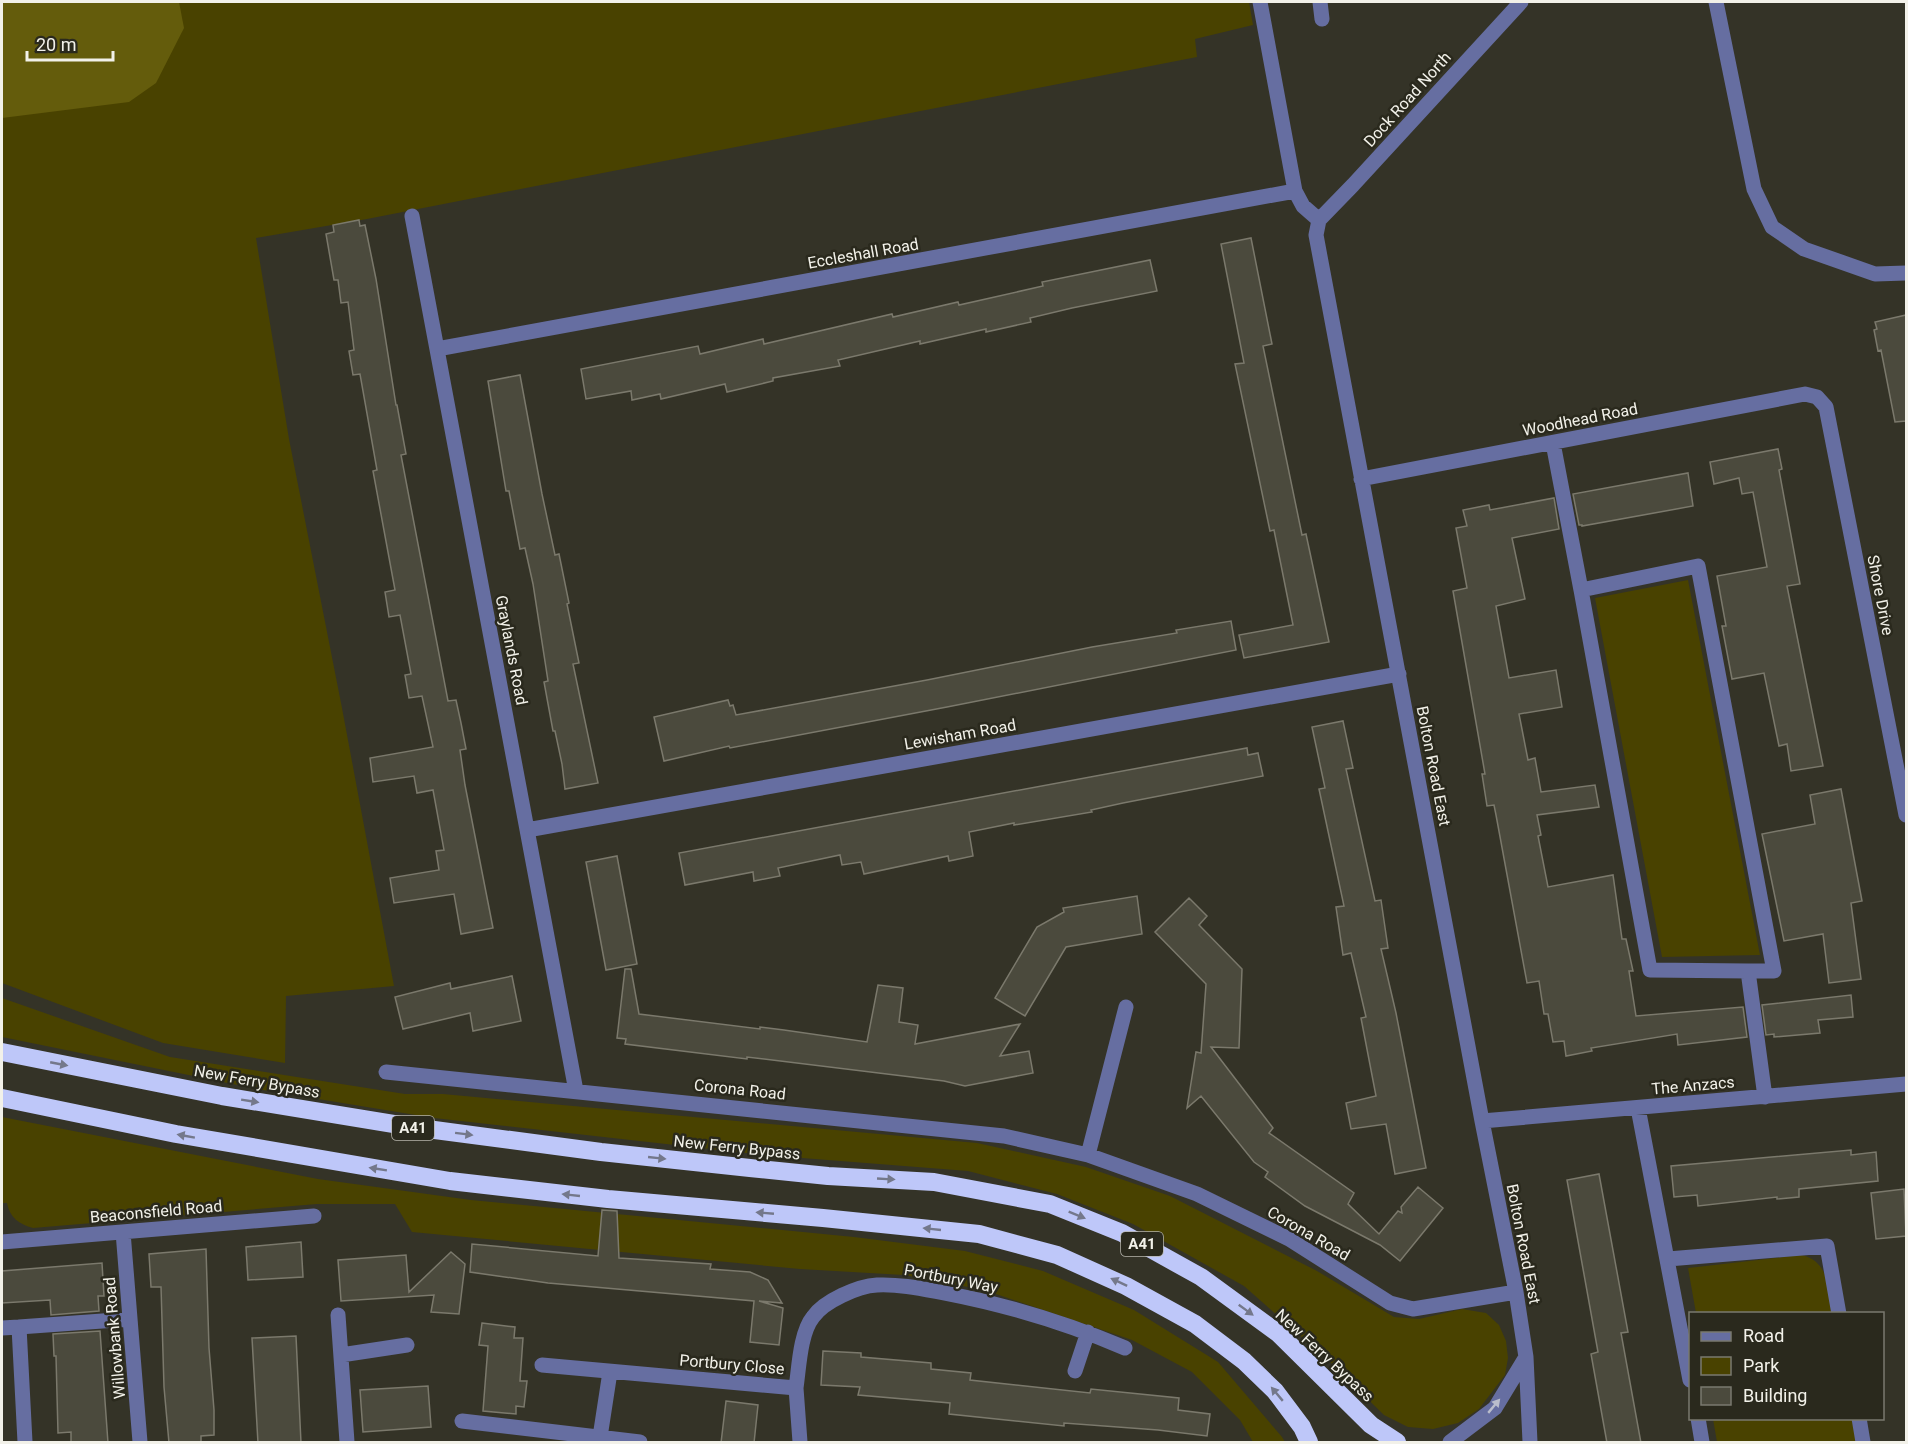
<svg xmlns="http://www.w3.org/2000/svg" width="1908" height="1444" font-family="Roboto,sans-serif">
	<rect width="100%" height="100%" fill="#343327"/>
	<!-- green -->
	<path fill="#494200" d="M 2,2 L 1249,2 L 1253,25 L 1195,39 L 1197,57 L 367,219 L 256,238 L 289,439 L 342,708 L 394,986 L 286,996 L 285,1063 L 163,1043 L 2,983 Z
		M 1688,580 L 1760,955 L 1662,957 L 1595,598 Z
		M 2,998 L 170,1057 L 405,1094 L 443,1094 L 977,1143 L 1086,1167 L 1170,1196 L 1317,1271 L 1394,1317 L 1419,1319 L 1462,1309 L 1486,1313 L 1499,1325 L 1506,1341 L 1508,1358 L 1505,1375 L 1479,1409 L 1458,1423 L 1433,1429 L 1408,1427 L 1384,1415 L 1330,1362 L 1244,1286 L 1133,1224 L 1057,1194 L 968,1171 L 764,1155 L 434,1118 L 257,1089 L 2,1037 Z
		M 2,1117 L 318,1179 L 471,1200 L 854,1237 L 965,1251 L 1043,1271 L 1134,1310 L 1218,1362 L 1282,1437 L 1285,1442 L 1253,1442 L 1240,1420 L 1192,1372 L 1132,1340 L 984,1290 L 904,1275 L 800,1269 L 412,1232 L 395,1204 L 317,1204 L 33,1228 C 19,1224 10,1218 7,1203 L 2,1203 Z
		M 1801,1255 C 1830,1261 1828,1290 1833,1313 L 1696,1313 L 1688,1268 Z
		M 1713,1419 L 1852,1419 L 1857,1442 L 1717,1442 Z"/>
	<!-- forest -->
	<path fill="#645c0c" d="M 2,2 L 179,2 L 184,28 L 156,83 L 129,102 L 2,118 Z"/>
	<!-- building -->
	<path fill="#4b4a3d" stroke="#7b796c" stroke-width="1.5" d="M 359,220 L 360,226 L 365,225 L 376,279 L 396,405 L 397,405 L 406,454 L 401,455 L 448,701 L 456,700 L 461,723 L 466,749 L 460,750 L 465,785 L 493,928 L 461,934 L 454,894 L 394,903 L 390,878 L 439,870 L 436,851 L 444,850 L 433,790 L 417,793 L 414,776 L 373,782 L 370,758 L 433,747 L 422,696 L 409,698 L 405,675 L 411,674 L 400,615 L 389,617 L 385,592 L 395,590 L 373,471 L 377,470 L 360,374 L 353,375 L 349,351 L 354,350 L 348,302 L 341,303 L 338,280 L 334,280 L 326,234 L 334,232 L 333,225 Z
		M 1251,238 L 1272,344 L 1263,346 L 1302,535 L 1306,534 L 1329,642 L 1244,658 L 1239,635 L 1293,625 L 1274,530 L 1270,531 L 1235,364 L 1244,363 L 1221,244 Z
		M 1150,260 L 1157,291 L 1072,308 L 1030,318 L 1031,322 L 986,332 L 986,329 L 920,344 L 920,341 L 838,360 L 840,366 L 773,378 L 773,381 L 727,392 L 725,384 L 661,399 L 660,394 L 632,400 L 631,391 L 586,399 L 581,369 L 698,346 L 700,354 L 763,339 L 764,344 L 892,314 L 893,317 L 958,302 L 959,305 L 1043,286 L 1042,282 Z
		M 1906,315 L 1906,421 L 1895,422 L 1881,350 L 1878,351 L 1874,330 L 1877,329 L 1875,322 Z
		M 520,375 L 542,494 L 555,555 L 559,554 L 569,603 L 567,604 L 579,663 L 573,664 L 598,783 L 565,789 L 562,764 L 555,731 L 553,731 L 544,682 L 548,681 L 533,584 L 525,548 L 520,549 L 509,491 L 506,491 L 488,381 Z
		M 1778,449 L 1782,469 L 1779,470 L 1800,584 L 1787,586 L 1823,766 L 1791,771 L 1787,744 L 1779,746 L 1764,673 L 1732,679 L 1722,626 L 1726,626 L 1717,576 L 1767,567 L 1753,492 L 1742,494 L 1739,478 L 1714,484 L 1710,462 Z
		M 1688,473 L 1693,506 L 1582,526 L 1582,525 L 1579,525 L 1573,494 Z
		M 1554,498 L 1559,529 L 1512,538 L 1525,599 L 1496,606 L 1509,678 L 1556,670 L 1562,707 L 1519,714 L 1528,760 L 1535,758 L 1541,792 L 1595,785 L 1599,807 L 1537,815 L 1541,835 L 1538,836 L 1548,887 L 1613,875 L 1622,939 L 1626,939 L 1633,971 L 1629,971 L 1636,1016 L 1743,1007 L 1747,1037 L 1678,1045 L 1677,1034 L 1591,1048 L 1592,1051 L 1566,1056 L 1564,1041 L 1553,1042 L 1548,1014 L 1544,1014 L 1539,981 L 1527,983 L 1496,815 L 1494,805 L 1487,806 L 1482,774 L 1485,774 L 1453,591 L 1467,588 L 1456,528 L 1467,526 L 1463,510 L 1489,505 L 1490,510 Z
		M 1231,621 L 1236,650 L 947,707 L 730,748 L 729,746 L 664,761 L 654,717 L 728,700 L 730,706 L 733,705 L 736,715 L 927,680 L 1092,647 L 1177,633 L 1176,630 Z
		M 1343,721 L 1353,768 L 1346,769 L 1375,901 L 1381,900 L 1388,948 L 1381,949 L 1396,1013 L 1426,1168 L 1395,1174 L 1386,1124 L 1351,1129 L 1346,1103 L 1376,1096 L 1361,1018 L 1366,1017 L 1351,953 L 1343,955 L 1336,907 L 1344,906 L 1319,789 L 1325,788 L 1312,727 Z
		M 1247,748 L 1248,755 L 1258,753 L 1263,776 L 1123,803 L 1091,810 L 1092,812 L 1014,825 L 1014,823 L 969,832 L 973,856 L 949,861 L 948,856 L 864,874 L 861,862 L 842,865 L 840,855 L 778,868 L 780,876 L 754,881 L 753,872 L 685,885 L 679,853 Z
		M 1841,789 L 1862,901 L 1851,903 L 1861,979 L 1829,983 L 1823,934 L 1784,941 L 1762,834 L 1815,824 L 1810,795 Z
		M 617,856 L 637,964 L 606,970 L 586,862 Z
		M 1137,896 L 1142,934 L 1066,947 L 1025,1016 L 995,998 L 1037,927 L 1064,912 L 1063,908 Z
		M 1189,898 L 1207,916 L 1199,925 L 1242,969 L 1239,1048 L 1211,1047 L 1273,1128 L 1269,1133 L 1354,1193 L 1348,1204 L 1379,1234 L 1398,1211 L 1402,1213 L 1401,1207 L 1418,1187 L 1443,1208 L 1400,1261 L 1380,1245 L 1305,1206 L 1265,1177 L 1268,1172 L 1254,1162 L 1201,1096 L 1187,1108 L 1196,1052 L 1201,1053 L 1206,984 L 1155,932 Z
		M 625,969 L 631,969 L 639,1014 L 760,1029 L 760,1027 L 784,1030 L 867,1042 L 878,985 L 903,988 L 899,1022 L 918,1025 L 915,1044 L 1020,1024 L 1000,1056 L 1029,1051 L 1033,1073 L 965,1086 L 944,1081 L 747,1057 L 747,1059 L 625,1044 L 626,1039 L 617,1038 Z
		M 512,976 L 521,1021 L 473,1031 L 470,1013 L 403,1029 L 395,997 L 450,983 L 451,989 Z
		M 1851,995 L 1853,1017 L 1818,1020 L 1820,1033 L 1774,1037 L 1774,1034 L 1766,1035 L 1762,1005 Z
		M 1851,1150 L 1851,1155 L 1876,1152 L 1878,1181 L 1799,1189 L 1799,1197 L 1777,1199 L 1777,1197 L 1698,1206 L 1697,1195 L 1674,1197 L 1671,1166 Z
		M 1599,1174 L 1628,1332 L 1621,1333 L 1641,1443 L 1607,1443 L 1591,1354 L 1598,1352 L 1567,1180 Z
		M 1904,1189 L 1906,1236 L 1876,1239 L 1871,1193 Z
		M 602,1210 L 617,1211 L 619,1258 L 711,1264 L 710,1269 L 750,1272 L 768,1280 L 782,1303 L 759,1301 L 783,1308 L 779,1345 L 750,1342 L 754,1301 L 548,1283 L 470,1272 L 472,1244 L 598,1256 Z
		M 301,1242 L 303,1277 L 248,1280 L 246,1247 Z
		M 206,1249 L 209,1348 L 214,1410 L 214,1435 L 201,1436 L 201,1443 L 169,1443 L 164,1387 L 161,1287 L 151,1287 L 149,1254 Z
		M 451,1252 L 465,1264 L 459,1314 L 431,1312 L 434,1295 L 341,1301 L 338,1260 L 406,1255 L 409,1292 Z
		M 102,1263 L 104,1296 L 98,1296 L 99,1311 L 51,1315 L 50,1300 L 2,1303 L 2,1271 Z
		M 482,1323 L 515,1327 L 514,1338 L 523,1338 L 520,1381 L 527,1381 L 524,1407 L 516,1406 L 516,1414 L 483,1411 L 488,1346 L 479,1345 Z
		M 100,1331 L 108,1443 L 71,1443 L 71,1432 L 58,1433 L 56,1356 L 54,1356 L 53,1334 Z
		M 296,1336 L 301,1443 L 258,1443 L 252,1338 Z
		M 823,1351 L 861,1353 L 861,1357 L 931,1363 L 931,1369 L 971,1373 L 970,1380 L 1090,1393 L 1091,1389 L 1179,1398 L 1178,1410 L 1210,1414 L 1207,1436 L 1158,1430 L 1064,1423 L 1064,1426 L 949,1414 L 950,1403 L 858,1395 L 860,1387 L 821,1385 Z
		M 428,1386 L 431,1427 L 363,1432 L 360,1390 Z
		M 726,1401 L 758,1405 L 754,1443 L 721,1443 Z"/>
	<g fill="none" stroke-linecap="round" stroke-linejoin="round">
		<!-- minor -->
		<path stroke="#666ea1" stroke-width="15" d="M 1260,2 L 1295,191 L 1303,206 L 1319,220 L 1316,235 L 1482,1121 L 1516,1292 L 1526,1357 L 1530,1442
			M 1320,2 L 1322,19
			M 1716,2 L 1754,189 L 1772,227 L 1804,249 L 1875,274 L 1906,273
			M 412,216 L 576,1091
			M 1319,220 L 1353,185 L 1521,2
			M 437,349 L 1295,191
			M 1553,443 L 1581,590
			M 1361,479 L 1805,394 L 1817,397 L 1826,407 L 1906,815
			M 527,830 L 1399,674
			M 1748,971 L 1650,970 L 1581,590 L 1698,566 L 1774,971 L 1748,971 L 1765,1097
			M 386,1072 L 1004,1136 L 1088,1155 L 1197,1194 L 1289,1239 L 1390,1303 L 1413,1309 L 1516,1292
			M 1638,1108 L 1690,1380
			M 1482,1121 L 1906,1084
			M 1088,1155 L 1126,1007
			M 123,1232 L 140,1442
			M 2,1242 L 314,1216
			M 1668,1259 L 1827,1246 L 1839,1314
			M 338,1315 L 347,1442
			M 2,1328 L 19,1327
			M 341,1355 L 407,1345
			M 542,1365 L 796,1388 L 800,1442
			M 1075,1371 L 1088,1332
			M 796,1388 C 799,1368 800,1333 813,1317 C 824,1301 858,1286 877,1285 C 901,1284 923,1289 945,1293 C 1007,1305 1067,1323 1125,1348
			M 1698,1418 L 1702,1442
			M 1859,1418 L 1863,1442
			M 462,1421 L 640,1442
			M 600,1437 L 610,1372
			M 25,1442 L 19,1327 L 130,1319
			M 1450,1442 L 1495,1408 L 1526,1357"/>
		<!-- highway -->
		<path stroke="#bec7f9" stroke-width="18" d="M 2,1052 L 222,1096 L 412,1127 L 601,1152 L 750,1168 L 828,1176 L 934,1182 L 1050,1204 L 1122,1233 L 1201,1277 L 1279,1334 L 1371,1425 L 1397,1442
			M 2,1098 L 176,1134 L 450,1181 L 608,1199 L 823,1218 L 979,1234 L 1057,1255 L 1126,1286 L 1195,1324 L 1244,1361 L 1275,1391 L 1302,1427 L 1309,1442"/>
	</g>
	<!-- one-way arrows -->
	<defs><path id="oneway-solid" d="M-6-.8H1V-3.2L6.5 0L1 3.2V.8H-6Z" transform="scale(1.5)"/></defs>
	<g fill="#74788b">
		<use href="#oneway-solid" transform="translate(59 1064) rotate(11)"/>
		<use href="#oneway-solid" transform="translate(250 1101) rotate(9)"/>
		<use href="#oneway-solid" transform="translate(464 1134) rotate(7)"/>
		<use href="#oneway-solid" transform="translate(186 1136) rotate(-170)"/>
		<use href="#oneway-solid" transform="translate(657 1158) rotate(6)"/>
		<use href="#oneway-solid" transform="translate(378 1169) rotate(-171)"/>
		<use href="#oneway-solid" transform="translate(886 1179) rotate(3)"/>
		<use href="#oneway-solid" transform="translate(571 1195) rotate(-174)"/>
		<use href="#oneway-solid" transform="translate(765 1213) rotate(-175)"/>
		<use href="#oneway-solid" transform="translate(1077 1215) rotate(22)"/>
		<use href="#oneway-solid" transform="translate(932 1229) rotate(-174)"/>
		<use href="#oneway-solid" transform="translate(1119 1282) rotate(-155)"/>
		<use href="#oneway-solid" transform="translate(1246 1310) rotate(36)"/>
		<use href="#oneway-solid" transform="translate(1277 1394) rotate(-130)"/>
	</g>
	<use fill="#babdcc" href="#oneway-solid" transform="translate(1494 1406) rotate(-50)"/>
	<g text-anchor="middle" stroke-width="5" stroke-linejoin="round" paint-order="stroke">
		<!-- shield labels -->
		<g fill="#2a291d" stroke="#b6b5ac" stroke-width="1.5">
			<rect x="392" y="1116" width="42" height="24" rx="4.5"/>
			<rect x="1121" y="1232" width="42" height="24" rx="4.5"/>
		</g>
		<g font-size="15" font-weight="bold" fill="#f2f1e9">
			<text x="413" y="1133">A41</text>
			<text x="1142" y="1249">A41</text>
		</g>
		<!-- street labels -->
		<g font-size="16" fill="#f2f1e9" stroke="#2a291d">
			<text transform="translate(1407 99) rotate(-48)" y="6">Dock Road North</text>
			<text transform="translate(863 253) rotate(-10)" y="6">Eccleshall Road</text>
			<text transform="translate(1580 419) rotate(-11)" y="6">Woodhead Road</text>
			<text transform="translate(1881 595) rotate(79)" y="6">Shore Drive</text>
			<text transform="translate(512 650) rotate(79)" y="6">Graylands Road</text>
			<text transform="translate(960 734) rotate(-10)" y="6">Lewisham Road</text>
			<text transform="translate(1434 766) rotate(79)" y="6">Bolton Road East</text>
			<text transform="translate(257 1081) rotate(10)" y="6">New Ferry Bypass</text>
			<text transform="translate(1693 1085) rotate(-5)" y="6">The Anzacs</text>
			<text transform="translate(740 1089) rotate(6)" y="6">Corona Road</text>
			<text transform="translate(737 1147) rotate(6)" y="6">New Ferry Bypass</text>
			<text transform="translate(156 1211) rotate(-5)" y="6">Beaconsfield Road</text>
			<text transform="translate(1309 1233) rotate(30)" y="6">Corona Road</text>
			<text transform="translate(1524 1244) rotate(79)" y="6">Bolton Road East</text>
			<text transform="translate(951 1278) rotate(11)" y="6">Portbury Way</text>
			<text transform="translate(114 1338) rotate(-95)" y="6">Willowbank Road</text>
			<text transform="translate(1325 1355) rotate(43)" y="6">New Ferry Bypass</text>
			<text transform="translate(732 1364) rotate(5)" y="6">Portbury Close</text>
		</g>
	</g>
	<!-- border -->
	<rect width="1908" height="1444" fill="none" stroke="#f2f1e9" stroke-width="6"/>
	<!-- legend -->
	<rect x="1689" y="1312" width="195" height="108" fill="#2a291d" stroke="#7a796f" stroke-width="1.5"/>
	<rect x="1701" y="1332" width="30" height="9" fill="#666ea1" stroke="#7a796f" stroke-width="1.5"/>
	<text x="1743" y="1342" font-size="18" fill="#f2f1e9">Road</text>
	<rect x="1701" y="1357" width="30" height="18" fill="#494200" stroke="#7a796f" stroke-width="1.5"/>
	<text x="1743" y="1372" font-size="18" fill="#f2f1e9">Park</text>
	<rect x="1701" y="1387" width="30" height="18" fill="#4b4a3d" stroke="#7a796f" stroke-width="1.5"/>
	<text x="1743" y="1402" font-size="18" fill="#f2f1e9">Building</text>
	<!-- scale -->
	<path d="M27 51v9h86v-9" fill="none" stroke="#f2f1e9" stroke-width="3"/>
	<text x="36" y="51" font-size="18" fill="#f2f1e9" stroke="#2a291d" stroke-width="4.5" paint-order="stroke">20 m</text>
</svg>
